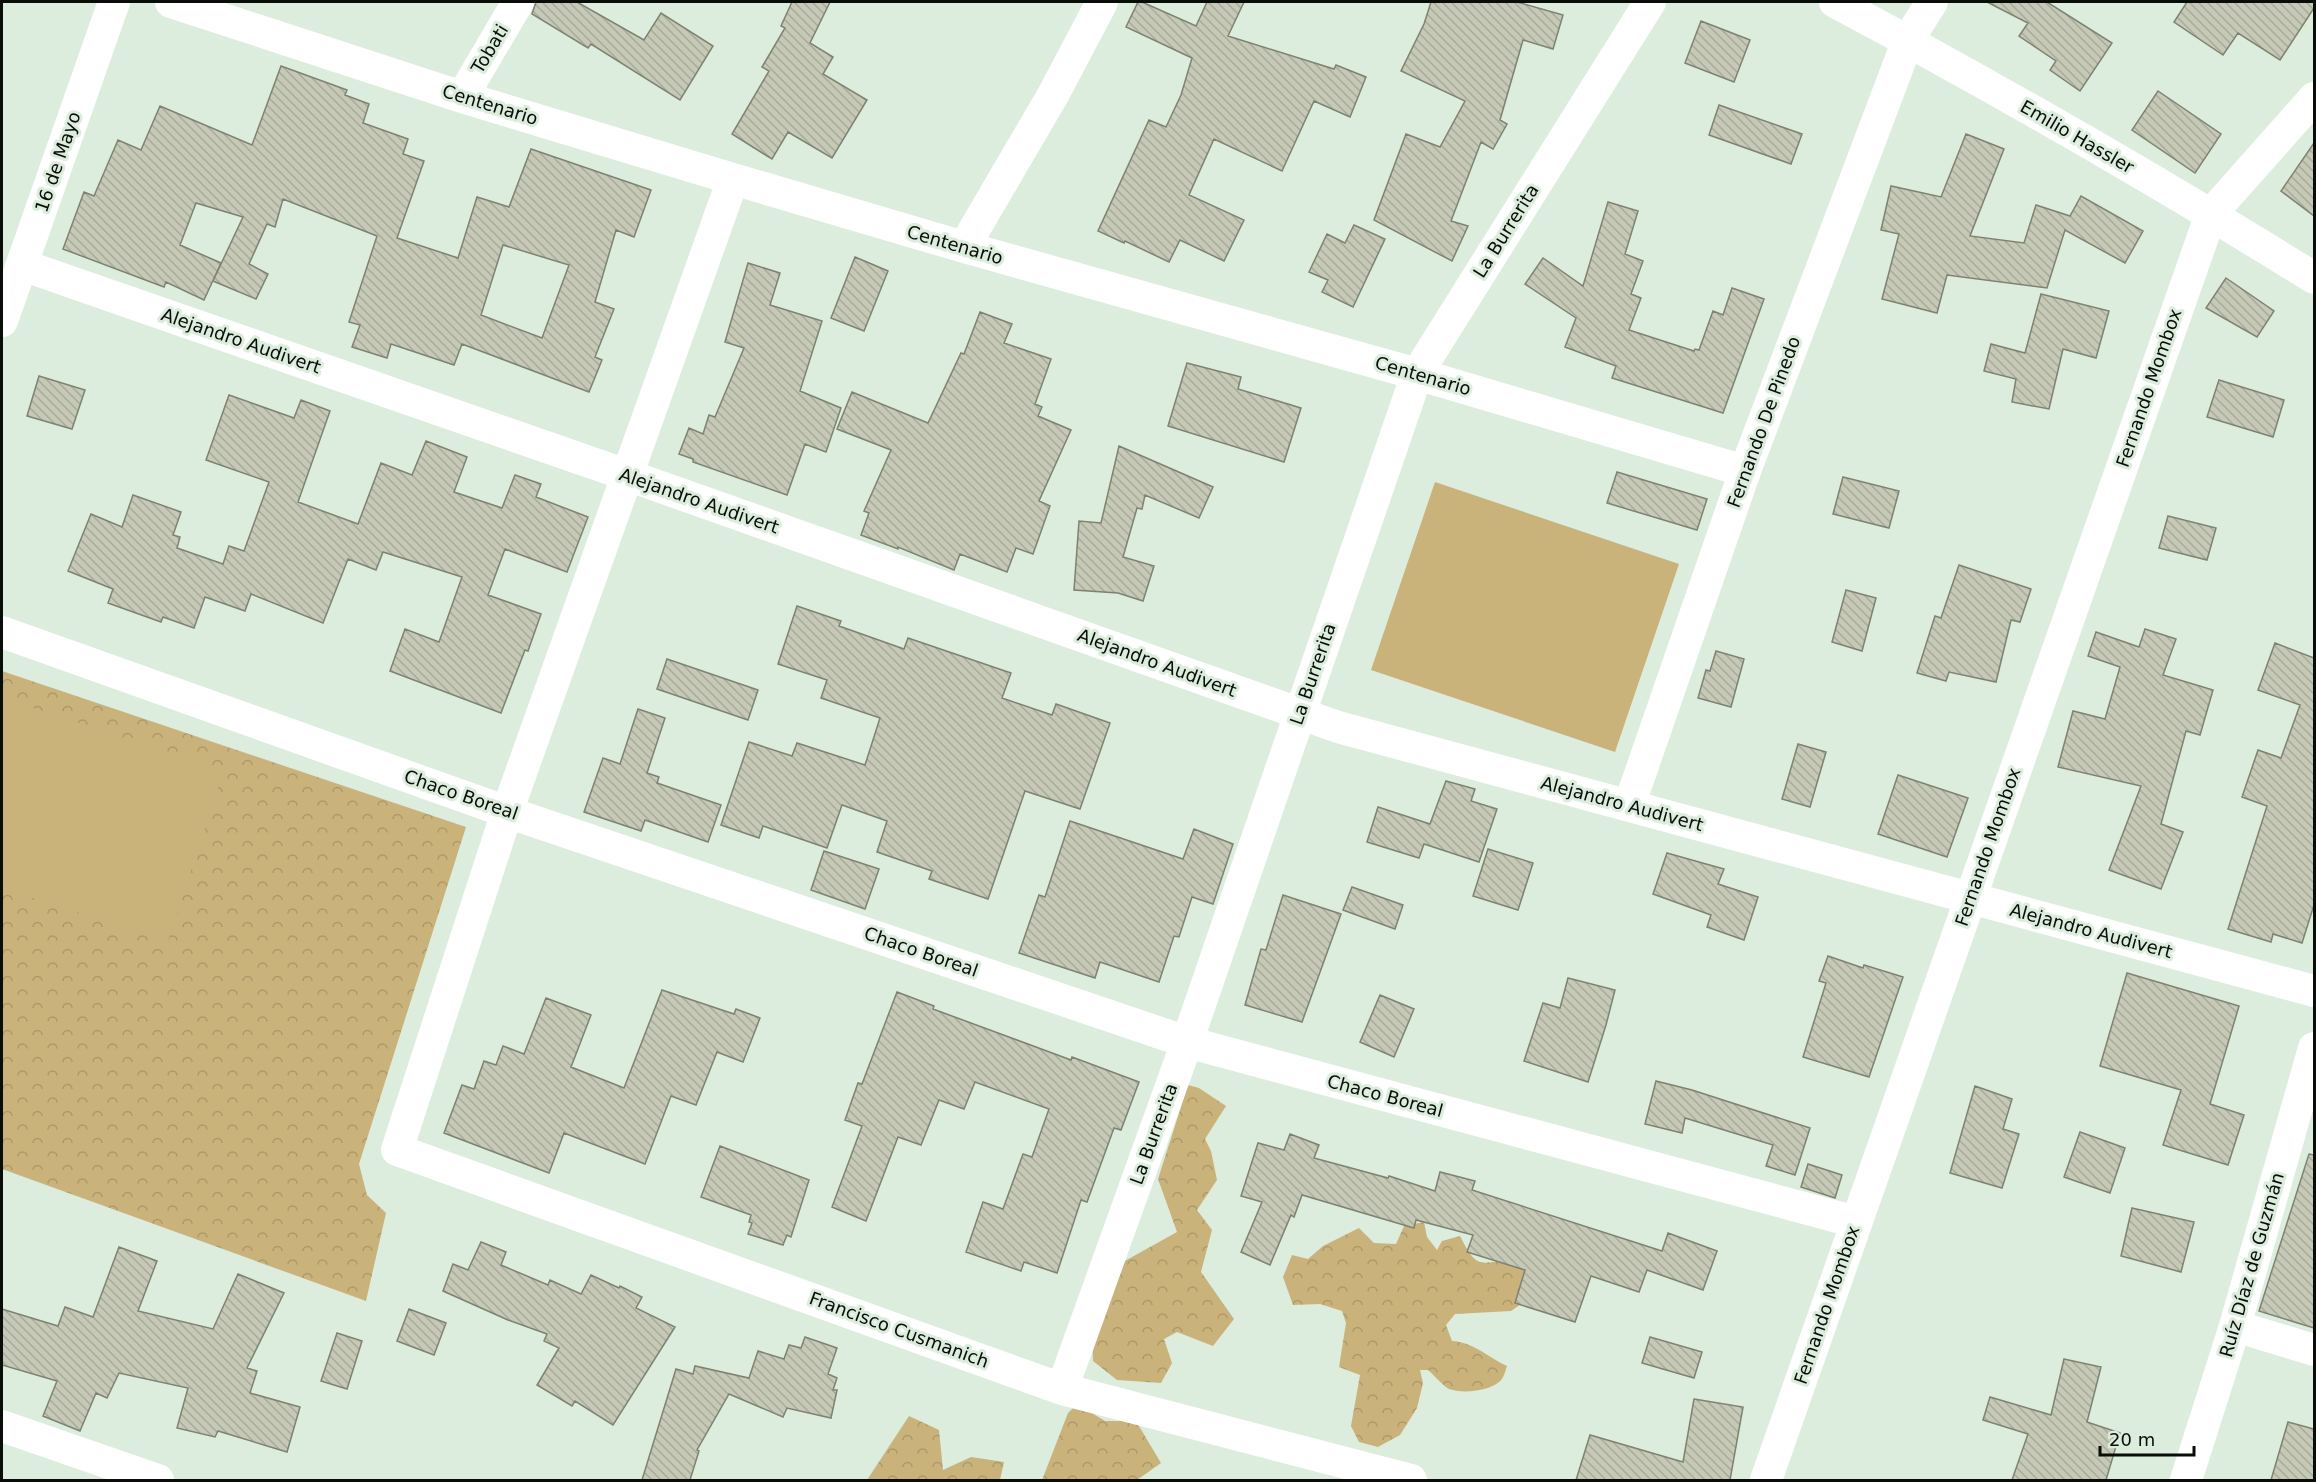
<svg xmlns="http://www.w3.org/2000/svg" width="2316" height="1482" font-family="'DejaVu Sans',sans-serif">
	<defs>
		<pattern id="forest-crowns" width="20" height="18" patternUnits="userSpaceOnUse" patternTransform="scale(1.5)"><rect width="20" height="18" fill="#cab37b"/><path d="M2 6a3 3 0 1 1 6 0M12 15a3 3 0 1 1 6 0" fill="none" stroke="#ac9969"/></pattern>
		<pattern id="building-back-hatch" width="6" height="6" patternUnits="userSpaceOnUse" patternTransform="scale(1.5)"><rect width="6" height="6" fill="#c5c9b6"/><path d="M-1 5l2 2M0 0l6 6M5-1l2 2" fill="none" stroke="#a8ab9b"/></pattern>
	</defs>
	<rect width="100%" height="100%" fill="#dcecdd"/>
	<!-- forest -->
	<path fill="url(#forest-crowns)" d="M 2,671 L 466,827 L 359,1164 L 367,1195 L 386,1213 L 366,1301 L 2,1169 Z
		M 1188,1085 L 1199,1088 L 1226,1106 L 1205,1139 L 1211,1151 L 1217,1180 L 1197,1210 L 1212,1230 L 1201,1272 L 1234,1319 L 1213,1346 L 1177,1332 L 1164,1339 L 1172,1363 L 1161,1383 L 1117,1380 L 1093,1361 L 1092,1330 L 1123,1262 L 1177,1232 L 1158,1179 Z
		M 1424,1222 L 1427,1237 L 1437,1250 L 1442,1241 L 1460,1236 C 1477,1269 1478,1264 1512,1259 L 1528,1273 L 1528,1299 L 1511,1311 L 1455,1314 L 1446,1325 L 1452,1341 C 1473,1342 1488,1357 1507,1366 C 1505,1372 1504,1378 1499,1382 C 1488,1391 1463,1394 1449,1389 C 1442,1385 1434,1375 1428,1370 L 1420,1370 L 1423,1383 L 1417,1408 L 1400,1435 L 1378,1447 L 1359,1442 L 1351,1426 L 1360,1375 L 1339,1367 L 1346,1323 L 1342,1311 L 1320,1304 L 1293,1305 L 1283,1277 L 1292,1255 L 1308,1259 L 1323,1246 L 1359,1228 L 1374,1243 L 1396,1244 L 1404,1226 Z
		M 1077,1404 L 1105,1421 L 1136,1421 L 1161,1463 L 1137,1480 L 1042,1480 L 1068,1413 Z
		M 909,1416 L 939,1430 L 943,1470 L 971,1457 L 1004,1462 L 1000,1480 L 867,1480 Z"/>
	<!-- garden -->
	<path fill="#cab37b" d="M 1435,482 L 1679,564 L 1615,752 L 1371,670 Z
		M 2,698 L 224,770 L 168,941 L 2,888 Z"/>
	<!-- building -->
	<path fill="url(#building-back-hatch)" stroke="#7e8271" stroke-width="1.5" fill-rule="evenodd" d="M 536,2 L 577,2 L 644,40 L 661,13 L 713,46 L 680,100 L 591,44 L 588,48 L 532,14 Z
		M 792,2 L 830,2 L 810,43 L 833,57 L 823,74 L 867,100 L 832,158 L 788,132 L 772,159 L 732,134 L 769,71 L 762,67 L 785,28 L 781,26 Z
		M 1138,2 L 1142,2 L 1196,26 L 1207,2 L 1244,2 L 1228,36 L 1334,69 L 1336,65 L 1366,77 L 1350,117 L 1314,101 L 1282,171 L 1214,139 L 1189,195 L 1244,220 L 1224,261 L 1180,240 L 1169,262 L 1125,241 L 1124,243 L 1098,231 L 1149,120 L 1166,127 L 1181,95 L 1192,58 L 1126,27 Z
		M 1431,2 L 1517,2 L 1563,15 L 1553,49 L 1523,40 L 1500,120 L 1507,124 L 1493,149 L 1481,142 L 1451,221 L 1468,226 L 1452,261 L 1374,220 L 1406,134 L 1440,147 L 1465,101 L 1401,71 L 1424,24 Z
		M 1987,2 L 2047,2 L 2112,43 L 2080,91 L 2050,70 L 2056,61 L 2019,36 L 2028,23 Z
		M 2187,2 L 2314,2 L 2314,8 L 2280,60 L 2238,33 L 2223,55 L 2174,22 Z
		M 1701,21 L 1750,40 L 1734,82 L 1685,63 Z
		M 281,66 L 347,90 L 345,95 L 369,104 L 363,123 L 408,139 L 403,154 L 424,161 L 397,238 L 458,258 L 477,197 L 509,207 L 531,149 L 651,190 L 634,237 L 616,230 L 595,302 L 614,309 L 595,357 L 602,360 L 589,392 L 462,344 L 454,365 L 391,344 L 387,358 L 352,347 L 360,325 L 349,322 L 377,236 L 283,199 L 275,227 L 267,224 L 249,264 L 268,274 L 256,299 L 213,281 L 243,217 L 196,203 L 180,245 L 221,263 L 204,300 L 166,282 L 164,287 L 63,249 L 84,192 L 94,196 L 118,140 L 141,150 L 160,106 L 252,145 ZM 503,245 L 569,265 L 542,338 L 481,315 Z
		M 2158,91 L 2221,134 L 2195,173 L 2132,130 Z
		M 1719,105 L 1802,134 L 1791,164 L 1709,135 Z
		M 1966,134 L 2004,149 L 1970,236 L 2024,243 L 2036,205 L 2070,216 L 2081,196 L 2143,231 L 2125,263 L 2065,230 L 2047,288 L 1947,275 L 1937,313 L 1882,299 L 1899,234 L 1881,230 L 1891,186 L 1941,197 Z
		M 2314,143 L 2314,216 L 2281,191 Z
		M 1608,202 L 1638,211 L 1625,254 L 1643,261 L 1631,294 L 1641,298 L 1629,330 L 1694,351 L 1695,349 L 1699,350 L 1713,311 L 1723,315 L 1732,288 L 1764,299 L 1723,413 L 1612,378 L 1616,366 L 1565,347 L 1576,318 L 1525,284 L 1543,258 L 1583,286 Z
		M 1354,225 L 1385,239 L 1353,307 L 1322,292 L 1328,280 L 1309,272 L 1327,234 L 1345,243 Z
		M 855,257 L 888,271 L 864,331 L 831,318 Z
		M 748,263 L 780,273 L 770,305 L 822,321 L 800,391 L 841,408 L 826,452 L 805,444 L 787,495 L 693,462 L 693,459 L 679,454 L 689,428 L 703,434 L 709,415 L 715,417 L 744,348 L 725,342 Z
		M 2226,278 L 2274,311 L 2257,337 L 2206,308 Z
		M 2041,294 L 2109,311 L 2096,358 L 2063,349 L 2049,409 L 2012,402 L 2016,379 L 1984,371 L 1991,344 L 2025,353 Z
		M 980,312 L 1012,324 L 1004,343 L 1051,359 L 1035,404 L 1042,407 L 1038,416 L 1071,430 L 1039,501 L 1050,506 L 1033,554 L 1016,548 L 1007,572 L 960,554 L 954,570 L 898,547 L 898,549 L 861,535 L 869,513 L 864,511 L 891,450 L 837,429 L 852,392 L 928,423 L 961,353 L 964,354 Z
		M 1187,363 L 1241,377 L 1238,389 L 1301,408 L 1284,462 L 1168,426 Z
		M 39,376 L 85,390 L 72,429 L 27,416 Z
		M 2219,380 L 2284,400 L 2273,437 L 2207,417 Z
		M 229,395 L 294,418 L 301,400 L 330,411 L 298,502 L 358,524 L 381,463 L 412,475 L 426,441 L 467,457 L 454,492 L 502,508 L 515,475 L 541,484 L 536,497 L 588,517 L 567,572 L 505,549 L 488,595 L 541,614 L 528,651 L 525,650 L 501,713 L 390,671 L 405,629 L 439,642 L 462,577 L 383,552 L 376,570 L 348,559 L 323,623 L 251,594 L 245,611 L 205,597 L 194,628 L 163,617 L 161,622 L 108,603 L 113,589 L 68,571 L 91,514 L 122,527 L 133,495 L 181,512 L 173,535 L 180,537 L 177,548 L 223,564 L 229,546 L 244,551 L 269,482 L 206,460 Z
		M 1119,446 L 1213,487 L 1199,518 L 1145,495 L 1142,509 L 1137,508 L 1123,557 L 1154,566 L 1143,601 L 1118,593 L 1074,590 L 1079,521 L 1101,523 Z
		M 1617,472 L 1707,499 L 1697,530 L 1607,503 Z
		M 1843,477 L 1899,491 L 1889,528 L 1833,514 Z
		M 2168,516 L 2216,528 L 2207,560 L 2159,548 Z
		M 1959,565 L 2031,589 L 2020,622 L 2011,620 L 1996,682 L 1949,672 L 1946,681 L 1917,673 L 1935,616 L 1941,618 Z
		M 1846,590 L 1876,598 L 1862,651 L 1832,642 Z
		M 797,606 L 841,621 L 839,626 L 904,649 L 908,638 L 1011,673 L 1002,698 L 1052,715 L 1056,704 L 1110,723 L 1080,809 L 1025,791 L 988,899 L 929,879 L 932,871 L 877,852 L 887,821 L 842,805 L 827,848 L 763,826 L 759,838 L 721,825 L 749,742 L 792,756 L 797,743 L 865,765 L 880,718 L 821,698 L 827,680 L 778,664 Z
		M 2145,629 L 2176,639 L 2163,675 L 2213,690 L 2200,735 L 2186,731 L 2161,824 L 2183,832 L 2161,889 L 2109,870 L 2141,786 L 2058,767 L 2073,711 L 2105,719 L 2120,667 L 2088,656 L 2096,632 L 2139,647 Z
		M 2275,643 L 2314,658 L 2314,905 L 2302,943 L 2273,934 L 2271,942 L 2228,929 L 2267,806 L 2242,797 L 2258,750 L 2281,758 L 2300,705 L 2258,690 Z
		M 1716,651 L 1744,659 L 1731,707 L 1698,698 L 1706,670 L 1710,671 Z
		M 667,659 L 758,690 L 748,720 L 657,689 Z
		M 638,709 L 665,718 L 647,773 L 659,777 L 657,783 L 721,805 L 708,842 L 645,820 L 641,831 L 584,812 L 603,758 L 620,764 Z
		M 1798,744 L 1826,752 L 1810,807 L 1782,799 Z
		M 1898,775 L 1968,798 L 1947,857 L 1878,834 Z
		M 1446,781 L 1475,789 L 1471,801 L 1497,809 L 1479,862 L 1424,844 L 1419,858 L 1367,842 L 1378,807 L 1430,824 Z
		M 1070,821 L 1183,859 L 1194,829 L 1233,844 L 1213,904 L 1192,897 L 1179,937 L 1174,936 L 1159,982 L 1100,962 L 1095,978 L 1019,953 L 1039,895 L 1045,897 Z
		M 1488,849 L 1533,863 L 1518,910 L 1473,896 Z
		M 824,851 L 879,869 L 865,909 L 811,890 Z
		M 1667,853 L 1724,869 L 1718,884 L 1758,897 L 1744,940 L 1707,927 L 1711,915 L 1653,894 Z
		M 1352,887 L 1403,905 L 1395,929 L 1343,910 Z
		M 1283,895 L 1341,914 L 1302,1022 L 1245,1005 L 1261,949 L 1266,950 Z
		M 1828,956 L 1863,968 L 1864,965 L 1903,977 L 1869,1077 L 1803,1057 L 1826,983 L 1819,981 Z
		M 2127,973 L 2239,1006 L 2210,1104 L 2244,1115 L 2228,1165 L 2163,1145 L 2181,1090 L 2100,1066 Z
		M 1568,978 L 1615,990 L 1606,1025 L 1588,1082 L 1524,1061 L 1543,1003 L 1560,1008 Z
		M 662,990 L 734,1014 L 736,1009 L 760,1018 L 743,1062 L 717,1052 L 696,1105 L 671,1096 L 645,1164 L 564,1133 L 549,1173 L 444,1133 L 462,1085 L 474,1089 L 484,1061 L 496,1065 L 503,1046 L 524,1054 L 546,998 L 591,1015 L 571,1067 L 624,1088 Z
		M 897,992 L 934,1006 L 933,1009 L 1071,1060 L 1072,1057 L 1139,1082 L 1121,1130 L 1114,1128 L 1087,1202 L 1081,1200 L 1057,1273 L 1024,1262 L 1021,1271 L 966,1252 L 983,1202 L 1003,1209 L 1023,1154 L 1032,1157 L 1049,1109 L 975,1082 L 964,1109 L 939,1100 L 921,1145 L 898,1137 L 866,1221 L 832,1207 L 862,1126 L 845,1120 L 858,1083 L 862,1084 Z
		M 1380,995 L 1414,1009 L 1394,1057 L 1360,1042 Z
		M 1656,1081 L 1692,1090 L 1810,1128 L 1795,1175 L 1766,1166 L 1773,1145 L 1685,1118 L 1682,1133 L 1645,1124 Z
		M 1975,1086 L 2012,1099 L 2003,1129 L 2019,1134 L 2002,1188 L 1950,1173 Z
		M 2080,1132 L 2125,1148 L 2110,1193 L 2064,1177 Z
		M 1290,1134 L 1319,1145 L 1314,1158 L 1388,1178 L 1389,1176 L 1435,1191 L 1440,1172 L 1475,1181 L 1472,1190 L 1662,1251 L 1668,1233 L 1717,1251 L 1703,1290 L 1647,1270 L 1639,1292 L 1591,1276 L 1575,1322 L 1515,1303 L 1525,1270 L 1467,1252 L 1473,1235 L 1416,1220 L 1414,1228 L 1302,1195 L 1294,1217 L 1291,1215 L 1270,1265 L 1241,1252 L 1262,1202 L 1241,1196 L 1258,1143 L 1284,1150 Z
		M 720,1146 L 809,1180 L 791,1237 L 787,1235 L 783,1245 L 748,1234 L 752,1223 L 749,1222 L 751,1215 L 701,1197 Z
		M 2309,1154 L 2314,1155 L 2314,1328 L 2259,1311 Z
		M 1808,1164 L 1842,1175 L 1835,1198 L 1801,1187 Z
		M 2132,1208 L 2194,1222 L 2181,1272 L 2121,1256 Z
		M 481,1242 L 506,1252 L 501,1265 L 548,1285 L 550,1280 L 581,1294 L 591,1275 L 619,1288 L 620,1286 L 642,1297 L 636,1308 L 675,1327 L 613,1425 L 575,1401 L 572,1406 L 537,1385 L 559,1348 L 544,1341 L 547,1334 L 508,1320 L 443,1291 L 453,1264 L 468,1270 Z
		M 119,1247 L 157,1261 L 138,1311 L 213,1329 L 238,1274 L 284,1293 L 247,1368 L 257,1371 L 250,1393 L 300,1407 L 287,1452 L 218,1431 L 215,1437 L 177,1428 L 188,1388 L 119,1373 L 107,1398 L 96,1393 L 80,1431 L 43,1416 L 57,1381 L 2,1365 L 2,1309 L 58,1326 L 65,1307 L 93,1317 Z
		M 409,1309 L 446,1323 L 434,1355 L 397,1341 Z
		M 337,1333 L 362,1341 L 347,1389 L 321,1381 Z
		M 805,1337 L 837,1348 L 828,1374 L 837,1378 L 833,1390 L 837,1390 L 831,1418 L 787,1408 L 783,1417 L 729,1394 L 697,1450 L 699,1451 L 690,1480 L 642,1480 L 676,1369 L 693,1374 L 695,1366 L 749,1378 L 758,1351 L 784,1359 L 789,1345 L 801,1348 Z
		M 1650,1337 L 1702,1352 L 1694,1378 L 1642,1363 Z
		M 2064,1359 L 2101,1367 L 2087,1422 L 2120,1433 L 2106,1480 L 2012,1480 L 2028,1434 L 1983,1420 L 1990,1397 L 2051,1415 Z
		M 1694,1399 L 1743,1407 L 1730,1480 L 1576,1480 L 1590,1435 L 1683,1462 Z
		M 2288,1422 L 2314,1429 L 2314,1480 L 2271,1480 Z"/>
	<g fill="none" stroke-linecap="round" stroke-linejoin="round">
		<!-- minor -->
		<path stroke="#fff" stroke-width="32" d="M 171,2 L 462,97 L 733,179 L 964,247 L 1417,374 L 1745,471
			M 1835,2 C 1998,89 2158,181 2314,278
			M 462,97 L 518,2
			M 733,179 L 507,812 L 397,1150 L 1062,1389 L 1411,1480
			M 964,247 L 1053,95 L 1102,2
			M 22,265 L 627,475 L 1338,727 L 2314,991
			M 2,321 L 114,2
			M 2,632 L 507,812 L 1187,1042 L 1856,1222
			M 1629,806 L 1745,471 L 1908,40 L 1932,2
			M 2235,1326 L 2314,1350
			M 1062,1389 L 1187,1042 L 1417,374 L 1650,2
			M 2,1426 L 158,1480
			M 1766,1480 L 2211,214 L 2314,98
			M 2186,1480 L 2235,1326 L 2314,1048"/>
	</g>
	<g text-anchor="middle" stroke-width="6" stroke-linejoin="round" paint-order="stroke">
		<!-- street labels -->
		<g font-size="18" fill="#080d08" stroke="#dcecdd">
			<text transform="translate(490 49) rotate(-59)" y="6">Tobati</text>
			<text transform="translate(490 105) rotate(17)" y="6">Centenario</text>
			<text transform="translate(2077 137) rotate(30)" y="6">Emilio Hassler</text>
			<text transform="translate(58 162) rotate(-71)" y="6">16 de Mayo</text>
			<text transform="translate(1506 231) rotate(-58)" y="6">La Burrerita</text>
			<text transform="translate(955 245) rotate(16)" y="6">Centenario</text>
			<text transform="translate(241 341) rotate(19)" y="6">Alejandro Audivert</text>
			<text transform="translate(1423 376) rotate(16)" y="6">Centenario</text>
			<text transform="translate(2149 388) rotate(-71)" y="6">Fernando Mombox</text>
			<text transform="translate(1764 422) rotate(-70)" y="6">Fernando De Pinedo</text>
			<text transform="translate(699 501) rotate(19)" y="6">Alejandro Audivert</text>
			<text transform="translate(1157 663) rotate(20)" y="6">Alejandro Audivert</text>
			<text transform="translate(1313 674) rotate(-71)" y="6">La Burrerita</text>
			<text transform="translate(461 795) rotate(19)" y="6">Chaco Boreal</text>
			<text transform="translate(1622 804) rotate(15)" y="6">Alejandro Audivert</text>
			<text transform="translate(1988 847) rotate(-71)" y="6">Fernando Mombox</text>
			<text transform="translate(2091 931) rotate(15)" y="6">Alejandro Audivert</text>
			<text transform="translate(921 952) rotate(19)" y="6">Chaco Boreal</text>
			<text transform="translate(1385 1096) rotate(15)" y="6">Chaco Boreal</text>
			<text transform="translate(1154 1134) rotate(-70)" y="6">La Burrerita</text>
			<text transform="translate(2252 1265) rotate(-74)" y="6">Ruíz Díaz de Guzmán</text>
			<text transform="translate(1827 1305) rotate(-71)" y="6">Fernando Mombox</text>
			<text transform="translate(899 1330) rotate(20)" y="6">Francisco Cusmanich</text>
		</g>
	</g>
	<!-- border -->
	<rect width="2316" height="1482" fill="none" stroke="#080d08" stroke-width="6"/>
	<!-- scale -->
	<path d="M2100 1446v9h94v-9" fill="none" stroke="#080d08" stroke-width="3"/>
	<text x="2109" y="1446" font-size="18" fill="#080d08" stroke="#dcecdd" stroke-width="4.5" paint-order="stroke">20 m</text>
</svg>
